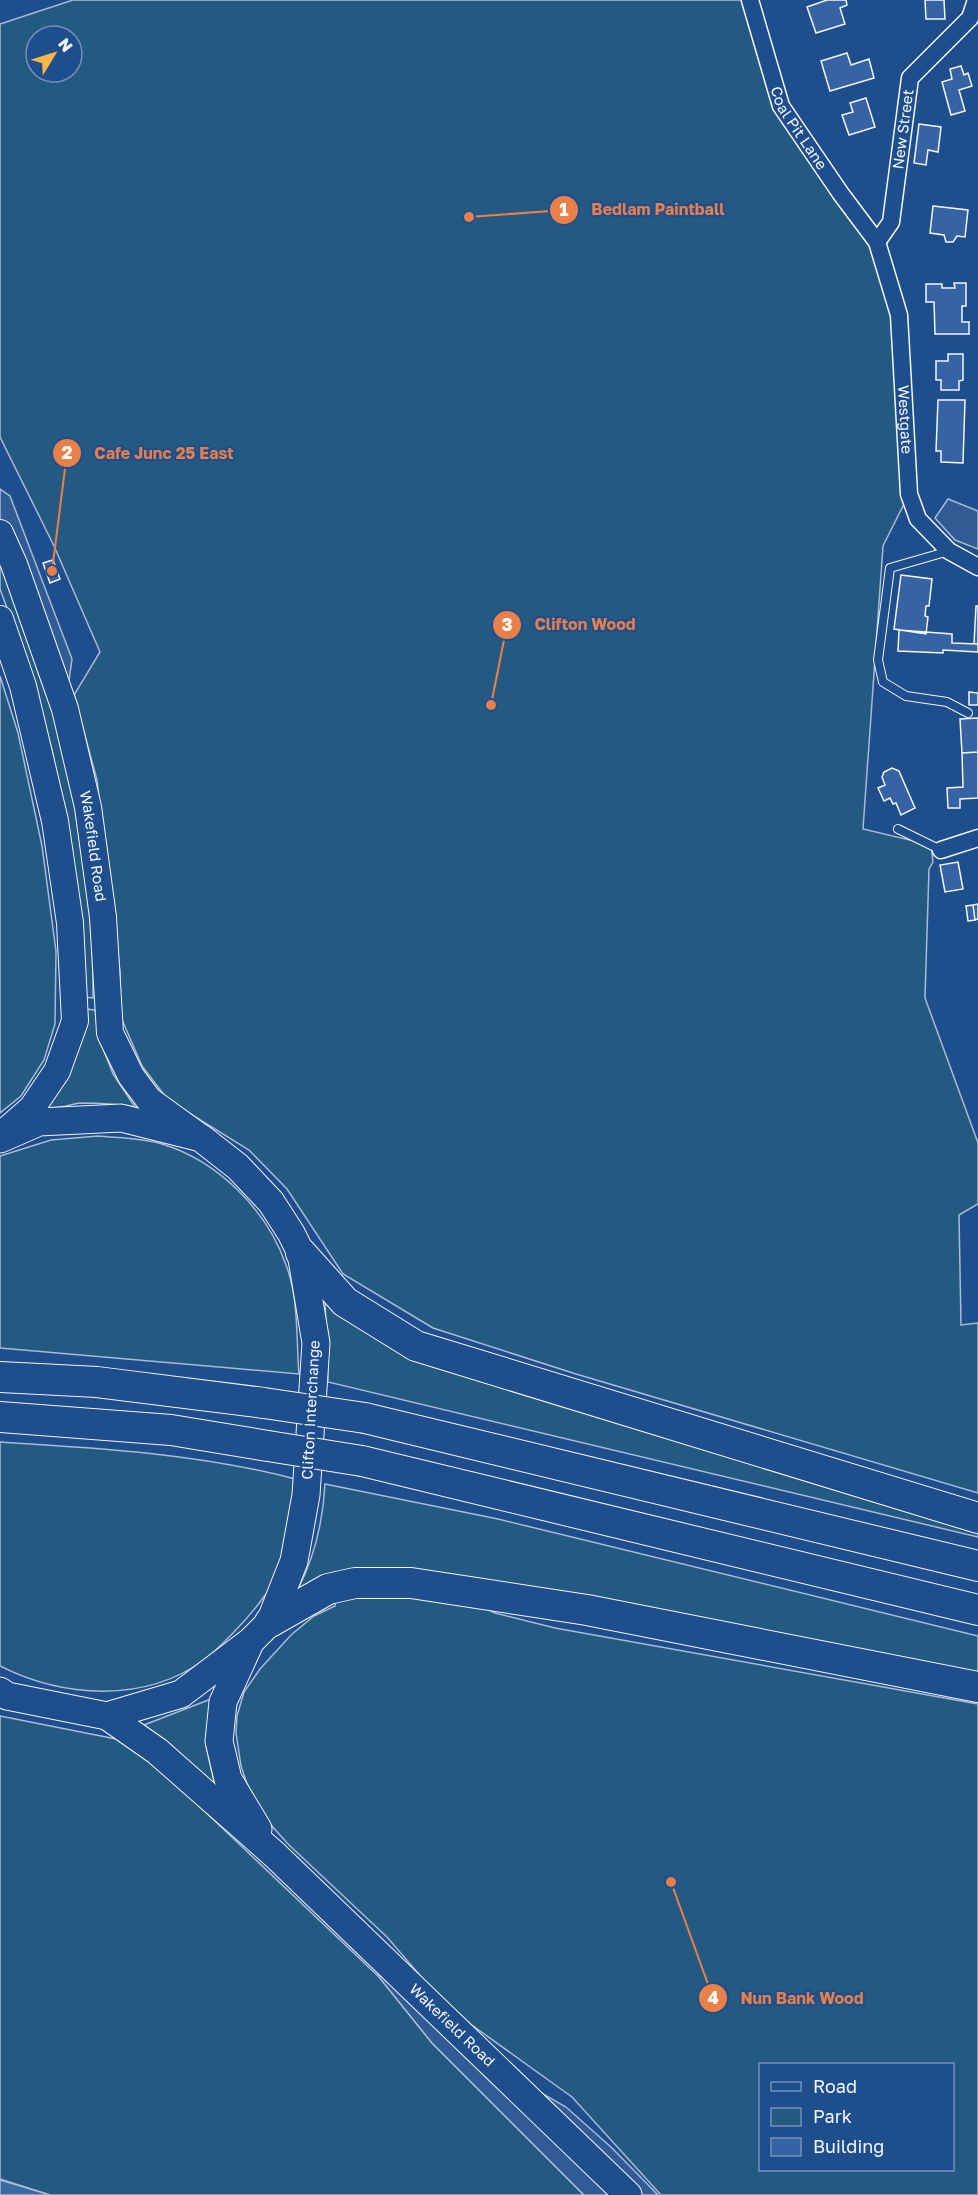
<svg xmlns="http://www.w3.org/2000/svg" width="978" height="2195" font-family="'Golos Text',sans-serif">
	<rect width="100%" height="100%" fill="#1f4e8c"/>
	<!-- green -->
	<path fill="#245a82" stroke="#a8bbd7" stroke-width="1.5" fill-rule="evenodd" d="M 73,0 L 750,0 L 779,104 L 877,242 L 899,315 L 909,494 L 883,546 L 863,829 L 931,845 L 933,862 L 929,869 L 925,998 L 978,1143 L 978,1204 L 959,1215 L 961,1325 L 978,1323 L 978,1493 L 576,1374 L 433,1328 L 343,1274 L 287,1189 L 249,1150 L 168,1100 L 142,1066 L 120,1015 L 120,972 L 97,780 L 74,695 L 100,652 L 54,546 L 0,437 L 0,24 ZM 36,36 L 72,36 L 72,72 L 36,72 Z
		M 0,559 C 15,599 31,638 44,679 C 75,775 94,897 93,998 L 83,997 L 67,827 L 52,750 L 28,665 L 0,589 Z
		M 0,676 L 18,733 L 42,846 L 56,951 L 55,1024 L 44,1060 L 21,1096 L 0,1113 Z
		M 85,1009 L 95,1010 L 100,1041 L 113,1074 L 135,1107 C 117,1104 99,1103 81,1103 C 69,1104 58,1110 46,1107 Z
		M 98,1136 C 119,1138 142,1138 162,1144 C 218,1161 267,1210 286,1265 C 299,1298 296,1339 299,1374 L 0,1348 L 0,1156 L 51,1140 Z
		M 325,1299 L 340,1310 L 978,1526 L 978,1537 L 328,1382 Z
		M 0,1442 C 100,1448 203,1454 299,1480 C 295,1501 290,1522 286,1543 C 284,1551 283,1561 280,1569 C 273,1588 249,1617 234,1632 C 225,1641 215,1652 204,1660 C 145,1703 63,1698 0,1666 Z
		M 325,1484 L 498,1519 L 978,1636 L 978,1675 L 682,1617 L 298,1589 C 315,1556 323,1521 325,1484 Z
		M 410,1592 L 475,1603 L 495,1613 L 555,1628 L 978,1704 L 978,2195 L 661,2195 L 572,2097 L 448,2008 L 387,1937 L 288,1844 L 271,1825 L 258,1805 L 247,1784 L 241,1766 L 236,1733 L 237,1716 L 244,1692 L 260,1669 L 291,1635 L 314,1616 L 335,1606 L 336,1601 L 358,1595 ZM 760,2064 L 952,2064 L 952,2170 L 760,2170 Z
		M 211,1699 L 206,1746 L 215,1786 L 171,1745 L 144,1725 Z
		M 0,1716 L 116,1739 L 154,1763 L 379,1977 L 432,2043 L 584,2195 L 50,2195 L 0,2179 Z"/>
	<!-- parking -->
	<path fill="#305b95" stroke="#a8bbd7" stroke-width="1.5" d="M 0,489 L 10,496 L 72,659 L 65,709 L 0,533 Z
		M 948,499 L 978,511 L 978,549 L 955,540 L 935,518 Z
		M 377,1952 L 529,2086 L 566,2107 L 612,2148 L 658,2195 L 584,2195 L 432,2043 L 379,1977 Z"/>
	<!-- water -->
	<path fill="#3b69a3" stroke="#a8bbd7" stroke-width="1.5" d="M 0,2180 L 50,2195 L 0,2195 Z"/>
	<!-- building -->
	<path fill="#3563a3" stroke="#f2f6ff" stroke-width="1.5" d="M 827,0 L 846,0 L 847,5 L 840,8 L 845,24 L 816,33 L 807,7 Z
		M 925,0 L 944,0 L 945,19 L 926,19 Z
		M 847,53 L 851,65 L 869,59 L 874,78 L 830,91 L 821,61 Z
		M 961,66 L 964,75 L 968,73 L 972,86 L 959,90 L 965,111 L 951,115 L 942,82 L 952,79 L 950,69 Z
		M 866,98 L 875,127 L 849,135 L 842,115 L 853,112 L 850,103 Z
		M 919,124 L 941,127 L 938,152 L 928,150 L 926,165 L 914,163 Z
		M 933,206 L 968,210 L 965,237 L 957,236 L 953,242 L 946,242 L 944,235 L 930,233 Z
		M 954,283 L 966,283 L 966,306 L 962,306 L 962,322 L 969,322 L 969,334 L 935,334 L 934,302 L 926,302 L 926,284 L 942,284 L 942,288 L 955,288 Z
		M 948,354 L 963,354 L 963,380 L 959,381 L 959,390 L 941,390 L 941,380 L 936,380 L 936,361 L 948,361 Z
		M 938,400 L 965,400 L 963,463 L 941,462 L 941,451 L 936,451 Z
		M 53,560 L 60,579 L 50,583 L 43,563 Z
		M 901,575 L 932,579 L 929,606 L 926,606 L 925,616 L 928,617 L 926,634 L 894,629 Z
		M 976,606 L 978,606 L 978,644 L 974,644 Z
		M 899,630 L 952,634 L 952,643 L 978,644 L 978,652 L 943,650 L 943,653 L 898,651 Z
		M 969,692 L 978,693 L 978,705 L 969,705 Z
		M 978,718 L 978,752 L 962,753 L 960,719 Z
		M 978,752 L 978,798 L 960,799 L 960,808 L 948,808 L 947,788 L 963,787 L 962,753 Z
		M 892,768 L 899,771 L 915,808 L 901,815 L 896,803 L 893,804 L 890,798 L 884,801 L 878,788 L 885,785 L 882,777 L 884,772 Z
		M 958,862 L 963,889 L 945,892 L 940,865 Z
		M 978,904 L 978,919 L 975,920 L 973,905 Z
		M 973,905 L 975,920 L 968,921 L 966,906 Z"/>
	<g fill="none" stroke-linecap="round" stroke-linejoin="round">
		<defs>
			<path id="service" d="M 949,551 L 890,568 L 878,660 L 883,682 L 906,696 L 947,702 L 968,713
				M 898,829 L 941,850"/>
			<g id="minor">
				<path id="s1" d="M 750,0 L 781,106 L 841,194 L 877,242 L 899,315 L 909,494 L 918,519 L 949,551 L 978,567"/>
				<path id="s2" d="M 877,242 L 891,222 L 910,78 L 970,18 L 976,0"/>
				<path d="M 941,850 L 978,838"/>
			</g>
			<g id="primary">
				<path id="s3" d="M 0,533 L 14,564 L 65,709 L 88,807 L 103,917 L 110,1033 L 131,1076 L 149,1100 L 200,1137"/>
				<path d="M 0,619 L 23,686 L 55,821 L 70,923 L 75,1021 L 57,1071 L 32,1108 L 0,1136"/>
			</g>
			<g id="trunk">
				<path d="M 0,1139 L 39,1122 L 121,1118 L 201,1138 L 238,1167 L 271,1202 L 291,1233 L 301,1253 L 316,1343 L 306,1495 L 294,1561 L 270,1622 L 251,1641 L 181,1694 L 107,1716 L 7,1696 L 0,1691"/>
				<path d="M 249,1645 L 223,1702 L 219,1741 L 228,1779 L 258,1829"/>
				<path id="s4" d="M 107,1716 L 157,1751 L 275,1855 L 628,2195"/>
			</g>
			<path id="motorway" d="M 301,1253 L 345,1302 L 416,1346 L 978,1518
				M 0,1377 L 97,1382 L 264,1403
				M 0,1417 L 171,1430 L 268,1446
				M 365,1418 L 978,1566
				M 362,1461 L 978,1610
				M 270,1622 L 328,1589 L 355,1583 L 411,1583 L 587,1610 L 978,1687"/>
		</defs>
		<!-- service casing -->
		<use href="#service" stroke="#f2f6ff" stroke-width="10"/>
		<!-- minor casing -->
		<use href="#minor" stroke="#f2f6ff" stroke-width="19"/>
		<!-- primary casing -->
		<use href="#primary" stroke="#f2f6ff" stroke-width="28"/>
		<!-- trunk casing -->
		<use href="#trunk" stroke="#f2f6ff" stroke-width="29"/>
		<!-- motorway casing -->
		<use href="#motorway" stroke="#f2f6ff" stroke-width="32"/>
		<!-- service -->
		<use href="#service" stroke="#1f4e8c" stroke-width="8"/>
		<!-- minor -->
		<use href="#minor" stroke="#1f4e8c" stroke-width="16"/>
		<!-- primary -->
		<use href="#primary" stroke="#1f4e8c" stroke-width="26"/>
		<!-- trunk -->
		<use href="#trunk" stroke="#1f4e8c" stroke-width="27"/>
		<!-- motorway -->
		<use href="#motorway" stroke="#1f4e8c" stroke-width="30"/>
		<defs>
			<path id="motorway-bridge" d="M 264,1403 L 365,1418
				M 268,1446 L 362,1461"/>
		</defs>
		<!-- motorway-bridge casing -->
		<use href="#motorway-bridge" stroke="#f2f6ff" stroke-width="32" stroke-linecap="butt"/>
		<!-- motorway-bridge -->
		<use href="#motorway-bridge" stroke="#1f4e8c" stroke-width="30"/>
	</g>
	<g text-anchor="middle" stroke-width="4.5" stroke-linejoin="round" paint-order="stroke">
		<!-- street labels -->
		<g font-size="15" fill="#f2f6ff" stroke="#1f4e8c">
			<text dy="5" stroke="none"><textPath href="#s1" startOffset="138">Coal Pit Lane</textPath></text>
			<text dy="5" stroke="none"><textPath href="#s2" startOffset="118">New Street</textPath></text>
			<text dy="5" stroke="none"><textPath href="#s1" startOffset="458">Westgate</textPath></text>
			<text dy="5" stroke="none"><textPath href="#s3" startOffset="328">Wakefield Road</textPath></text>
			<text transform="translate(311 1410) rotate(-87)" y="5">Clifton Interchange</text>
			<text dy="5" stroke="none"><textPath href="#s4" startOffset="464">Wakefield Road</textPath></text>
		</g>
	</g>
	<!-- callouts -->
	<path fill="none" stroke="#ea8049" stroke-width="2" d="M469 217L564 210M52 571L67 453M491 705L507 625M671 1882L713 1998"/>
	<g fill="#ea8049" stroke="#1f4e8c" stroke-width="2">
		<circle cx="469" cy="217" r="6"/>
		<circle cx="52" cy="571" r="6"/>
		<circle cx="491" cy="705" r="6"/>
		<circle cx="671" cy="1882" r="6"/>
		<circle cx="564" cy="210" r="15"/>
		<circle cx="67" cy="453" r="15"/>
		<circle cx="507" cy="625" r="15"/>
		<circle cx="713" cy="1998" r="15"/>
	</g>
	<g font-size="18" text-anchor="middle" font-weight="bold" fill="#fff">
		<text x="564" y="216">1</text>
		<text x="67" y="459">2</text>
		<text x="507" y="631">3</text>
		<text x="713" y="2004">4</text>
	</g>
	<g font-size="16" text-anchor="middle" font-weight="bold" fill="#ea8049" stroke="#1f4e8c" stroke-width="4.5" stroke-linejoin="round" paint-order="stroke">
		<text x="658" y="215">Bedlam Paintball</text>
		<text x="164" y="459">Cafe Junc 25 East</text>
		<text x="585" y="630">Clifton Wood</text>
		<text x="802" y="2004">Nun Bank Wood</text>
	</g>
	<!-- legend -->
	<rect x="759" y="2063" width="195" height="108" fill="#1f4e8c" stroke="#7391ba" stroke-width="1.5"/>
	<rect x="771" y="2082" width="30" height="9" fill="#1f4e8c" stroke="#7391ba" stroke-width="1.5"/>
	<text x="813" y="2093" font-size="18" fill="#f2f6ff">Road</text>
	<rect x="771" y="2108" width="30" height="18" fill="#245a82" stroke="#7391ba" stroke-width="1.5"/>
	<text x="813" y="2123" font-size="18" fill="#f2f6ff">Park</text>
	<rect x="771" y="2138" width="30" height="18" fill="#3563a3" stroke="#7391ba" stroke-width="1.5"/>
	<text x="813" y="2153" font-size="18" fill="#f2f6ff">Building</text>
	<!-- north arrow -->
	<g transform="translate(54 54) rotate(52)"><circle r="28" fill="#1f4e8c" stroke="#7391ba" stroke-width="1.5"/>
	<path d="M0-4.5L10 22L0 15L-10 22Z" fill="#ffb74d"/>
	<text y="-9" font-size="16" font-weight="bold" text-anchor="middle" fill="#f2f6ff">N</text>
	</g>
</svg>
